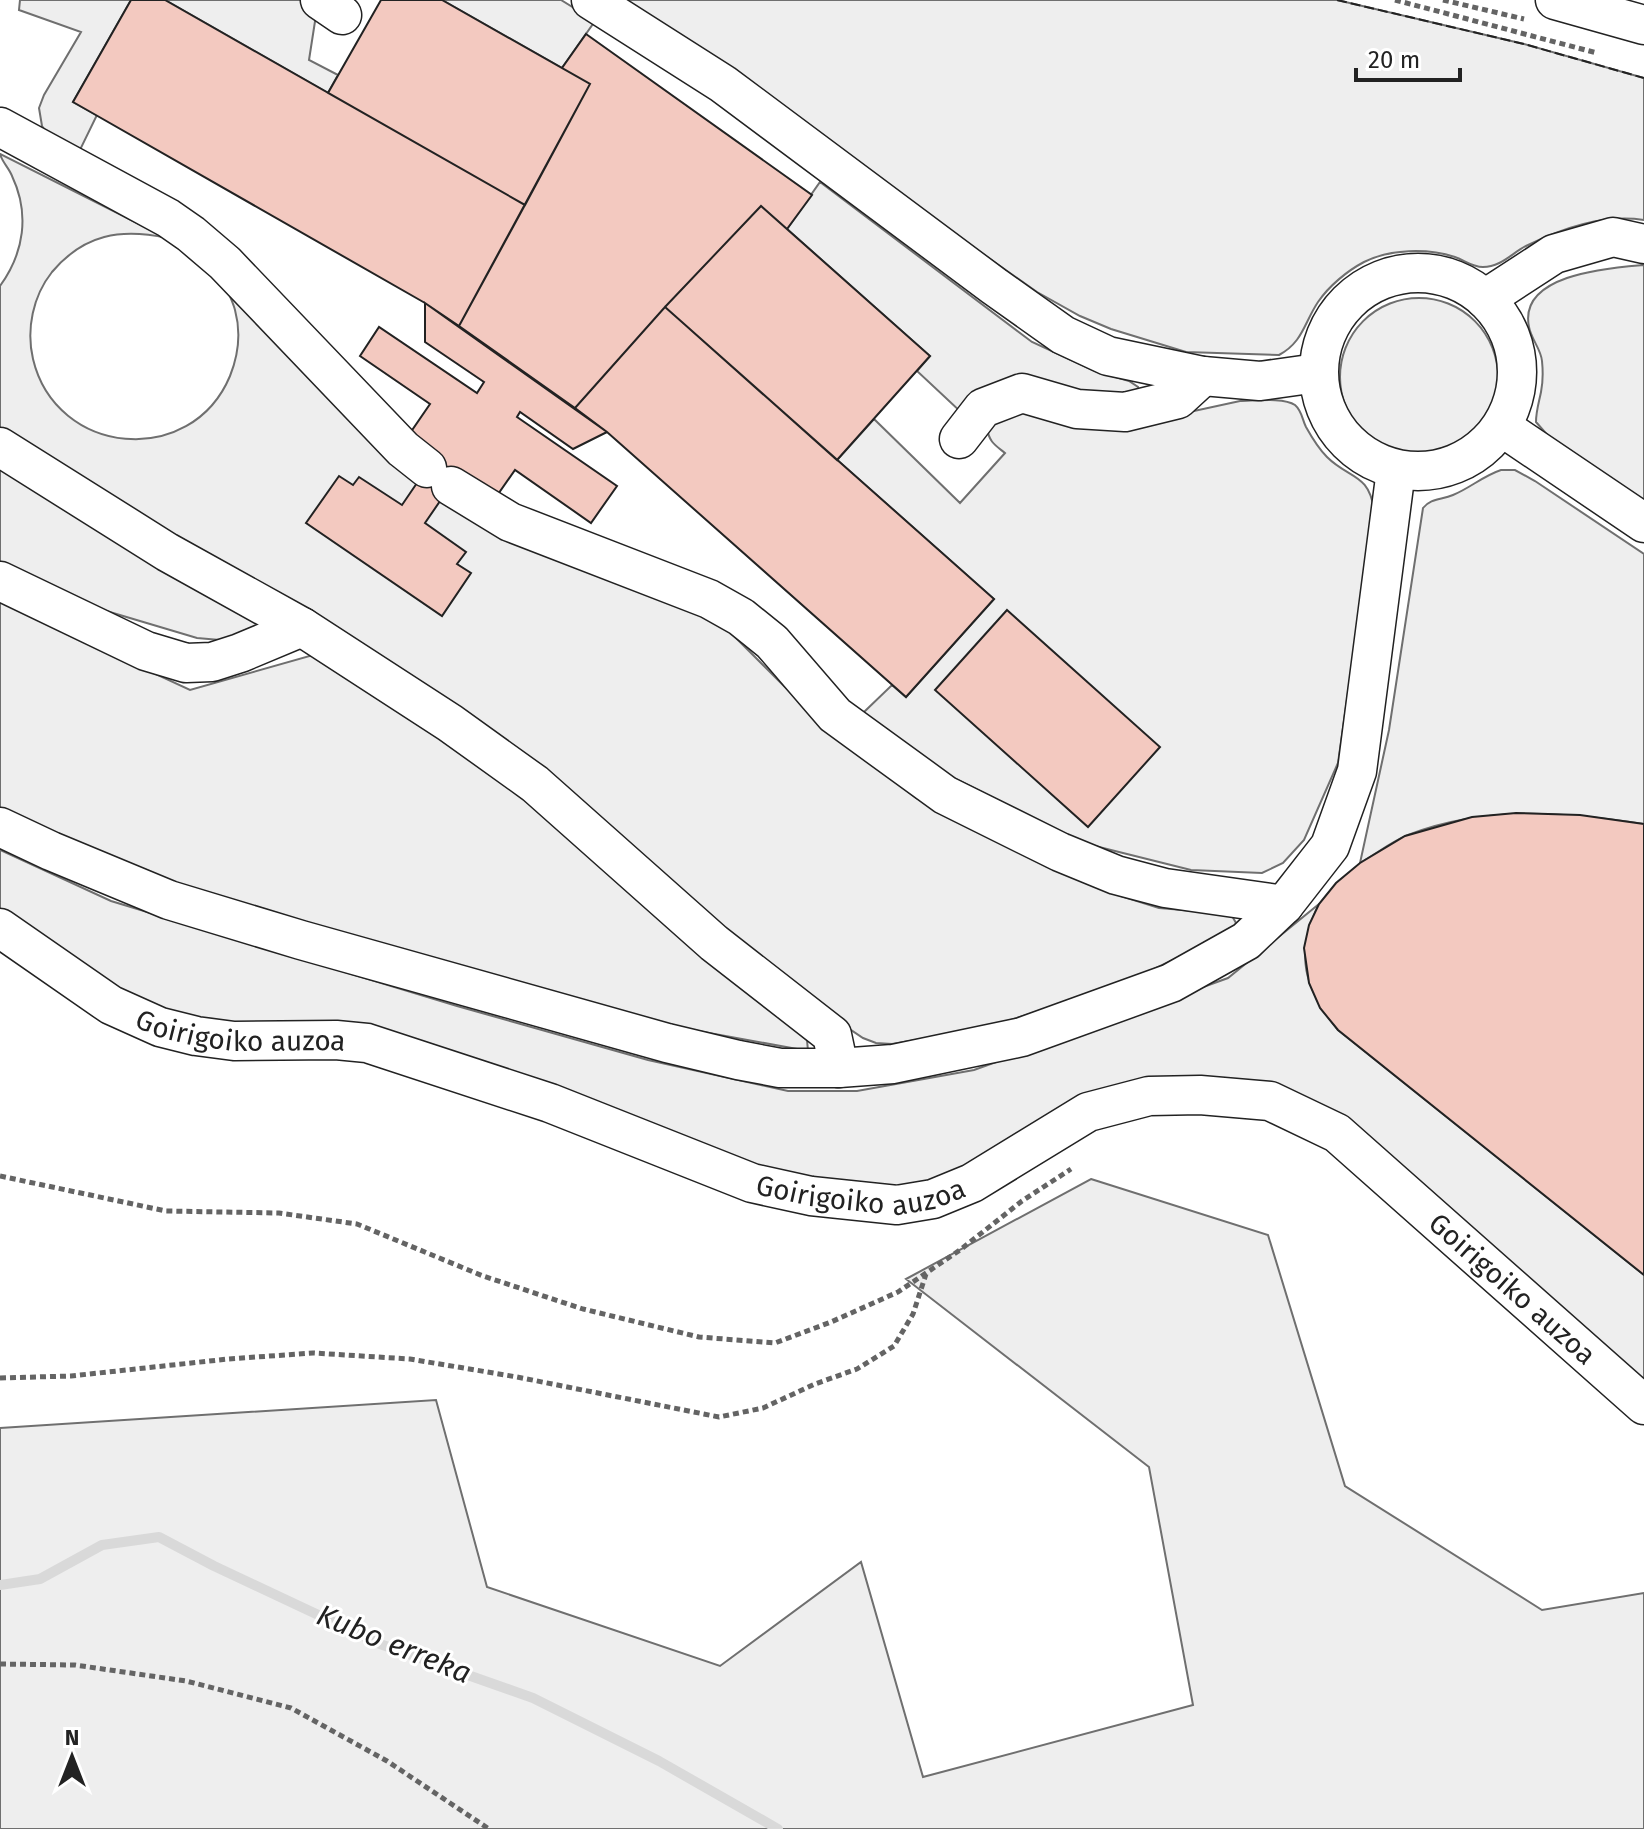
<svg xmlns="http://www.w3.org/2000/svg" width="1644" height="1829" font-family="'Fira Sans',sans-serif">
	<rect width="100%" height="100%" fill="#fff"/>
	<!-- green -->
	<path fill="#eee" stroke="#6f6f6f" stroke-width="2" d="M 20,0 L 131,0 L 73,102 L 97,115 L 78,154 L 52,140 L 42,126 L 39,108 L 44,95 L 81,32 L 19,10 Z
		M 165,0 L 301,0 L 316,15 L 309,60 L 338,75 L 328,93 Z
		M 442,0 L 561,0 L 595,21 L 562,68 Z
		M 620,0 L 1337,0 L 1524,44 L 1644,78 L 1644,220 C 1603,214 1563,228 1526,246 C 1512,253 1501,267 1483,267 C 1472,267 1464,260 1455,257 C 1427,248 1390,249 1364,262 C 1347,271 1329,286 1318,302 C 1304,323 1303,342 1279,355 L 1186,352 L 1111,329 L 1080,316 L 1037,292 Z
		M 0,154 L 167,238 C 121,228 84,234 52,272 C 33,296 26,329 33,359 C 56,456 191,469 230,376 C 238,356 241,332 235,310 C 233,302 229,295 226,287 L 419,480 L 721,623 L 817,719 L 916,798 L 985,833 L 1121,896 L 1159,908 L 1231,914 L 1236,923 L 1231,932 L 1125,983 L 986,1028 L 892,1044 L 876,1043 L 863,1038 L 780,982 L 515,751 L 0,437 L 0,286 C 24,253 30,214 12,176 C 9,168 2,162 0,154 Z
		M 820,182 L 1032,342 L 1095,371 L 1129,381 L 1138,387 L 1136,397 L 963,414 L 917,371 L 930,356 L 787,229 Z
		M 1644,265 L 1644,502 L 1550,438 L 1536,422 C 1536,411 1539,402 1541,392 C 1543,382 1543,371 1542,361 C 1541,349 1531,339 1529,327 C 1518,274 1609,268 1644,265 Z
		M1340 377a79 79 0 1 1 158 0a79 79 0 1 1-158 0Z
		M 1240,401 C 1253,401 1284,397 1295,405 C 1302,411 1302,419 1306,427 C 1311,436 1320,450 1327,457 C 1349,479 1369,473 1374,510 L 1338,763 L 1304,840 L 1283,863 L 1262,873 L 1191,870 L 1083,843 L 932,767 L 863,713 L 892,685 L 906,697 L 994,599 L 837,460 L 874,419 L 960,503 L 1005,453 C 995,445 989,442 987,428 L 1001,412 L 1171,416 Z
		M 0,462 L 271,623 L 220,640 L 197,638 L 93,607 L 0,566 Z
		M 1501,470 L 1515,470 L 1535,481 L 1644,554 L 1644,824 C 1565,812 1484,805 1408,835 C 1391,842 1376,854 1360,863 L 1389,730 L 1423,508 C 1431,498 1441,500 1453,495 C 1470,488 1483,476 1501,470 Z
		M 0,602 L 190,690 L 320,653 L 537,803 L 807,1040 L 808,1051 L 649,1022 L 200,894 L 0,810 Z
		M 0,850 L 111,901 L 457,1006 L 648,1060 L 788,1091 L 857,1091 L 974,1070 L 1228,978 L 1319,904 C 1294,955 1304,988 1338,1030 L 1644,1275 L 1644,1405 L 1337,1133 L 1149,1096 L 972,1183 L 811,1196 L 400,1054 L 196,1036 L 0,928 Z
		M 1091,1179 L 1268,1235 L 1345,1486 L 1542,1610 L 1644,1593 L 1644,1829 L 0,1829 L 0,1428 L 436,1400 L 487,1587 L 720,1666 L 861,1562 L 923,1777 L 1193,1705 L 1149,1467 L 906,1279 Z"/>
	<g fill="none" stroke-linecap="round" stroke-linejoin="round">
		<!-- stream -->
		<path stroke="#d9d9d9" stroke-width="10" d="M 0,1585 L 40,1579 L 102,1545 L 159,1537 L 214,1566 L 380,1644 L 533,1698 L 659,1761 L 778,1829"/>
	</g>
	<!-- building -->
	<path fill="#f3c9c0" stroke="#222" stroke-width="2" d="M 131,0 L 165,0 L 525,205 L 459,326 L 425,303 L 73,102 Z
		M 381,0 L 442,0 L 590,84 L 525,205 L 328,93 Z
		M 586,34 L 812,195 L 787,229 L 761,206 L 665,307 L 575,408 L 459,326 L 590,84 L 562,68 Z
		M 761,206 L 930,356 L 837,460 L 665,307 Z
		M 425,303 L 607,432 L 573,449 L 520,412 L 517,417 L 617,486 L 591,523 L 515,470 L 496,497 L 460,472 L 425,523 L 466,552 L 457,564 L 471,573 L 442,616 L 306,523 L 339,476 L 353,485 L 359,477 L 402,505 L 434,458 L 406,439 L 430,404 L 360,356 L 379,327 L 477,393 L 484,382 L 425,342 Z
		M 665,307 L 994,599 L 906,697 L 607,432 L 575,408 Z
		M 1007,610 L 1160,747 L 1088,827 L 935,690 Z
		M 1516,813 L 1580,815 L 1644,824 L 1644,1275 L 1338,1030 L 1320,1008 L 1309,983 L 1304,948 L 1309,925 L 1319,904 L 1336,883 L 1360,863 L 1405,836 L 1472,817 Z"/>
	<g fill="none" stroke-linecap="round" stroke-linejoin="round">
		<defs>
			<g id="minor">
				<path d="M 320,0 L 342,15"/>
				<path d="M 591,0 L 723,84 L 994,286 L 1063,335 L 1108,356 L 1203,376 L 1260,381 L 1317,373"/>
				<path d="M 1555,0 L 1644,25"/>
				<path d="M 0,127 L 168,218 L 191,234 L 225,263 L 403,449 L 427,468"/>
				<circle cx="1418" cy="372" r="99"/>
				<path d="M 1485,299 L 1554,254 L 1613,237 L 1644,244"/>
				<path d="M 1502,427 L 1644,523"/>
				<path d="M 959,439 L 983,408 L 1022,393 L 1077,409 L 1125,412 L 1178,399 L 1203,376"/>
				<path d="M 0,447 L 167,552 L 302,627 L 450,723 L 535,784 L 714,943 L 832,1035 L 839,1068"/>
				<path d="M 451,486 L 510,522 L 709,599 L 741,617 L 772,642 L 835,715 L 945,795 L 1060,852 L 1116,875 L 1165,888 L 1284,905"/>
				<path d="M 0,581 L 146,651 L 186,663 L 212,662 L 240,653 L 302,627"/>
				<path d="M 0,827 L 51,851 L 169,900 L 301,940 L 667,1043 L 738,1060 L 780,1068 L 839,1068 L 893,1064 L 1022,1037 L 1171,983 L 1246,941 L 1284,905 L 1330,846 L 1357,771 L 1396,470"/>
				<path id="s1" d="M 0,928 L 111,1005 L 160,1027 L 196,1036 L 234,1041 L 336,1040 L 367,1043 L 550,1103 L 752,1183 L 811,1196 L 897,1205 L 933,1199 L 972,1183 L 1088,1112 L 1149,1096 L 1200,1095 L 1270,1101 L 1337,1133 L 1644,1405"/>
			</g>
		</defs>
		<!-- minor casing -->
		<use href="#minor" stroke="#222" stroke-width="41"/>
		<!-- path -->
		<path stroke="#646464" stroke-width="5" stroke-dasharray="6 4" stroke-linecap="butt" d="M 1395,0 L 1597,53
			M 1443,0 L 1524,19
			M 0,1176 L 166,1211 L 279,1213 L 357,1224 L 483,1276 L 583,1309 L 699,1337 L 775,1343 L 831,1322 L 898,1292 L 960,1250 L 1022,1201 L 1071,1169
			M 0,1378 L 71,1376 L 228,1359 L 313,1353 L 410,1359 L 517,1377 L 719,1417 L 763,1408 L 815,1384 L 857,1369 L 894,1346 L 913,1314 L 926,1274
			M 0,1664 L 75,1665 L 186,1681 L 291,1708 L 387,1761 L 489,1829"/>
		<!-- minor -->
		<use href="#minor" stroke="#fff" stroke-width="38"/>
		<!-- fence -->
		<path stroke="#222" stroke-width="2" stroke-dasharray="10 4" stroke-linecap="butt" d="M 1337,0 L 1524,44 L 1644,78"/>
	</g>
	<g text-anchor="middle" stroke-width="6" stroke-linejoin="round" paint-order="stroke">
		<!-- street labels -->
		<g font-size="28" fill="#222" stroke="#fff">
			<text dy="10" stroke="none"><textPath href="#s1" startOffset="270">Goirigoiko auzoa</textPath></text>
			<text dy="10" stroke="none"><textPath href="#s1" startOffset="918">Goirigoiko auzoa</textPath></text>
			<text dy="10" stroke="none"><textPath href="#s1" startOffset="1662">Goirigoiko auzoa</textPath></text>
		</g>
		<!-- water labels -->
		<g font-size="30" font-style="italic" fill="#222" stroke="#fff">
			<text transform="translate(394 1644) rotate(22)" y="10">Kubo erreka</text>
		</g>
	</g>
	<!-- north arrow -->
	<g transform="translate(72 1757)" stroke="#ffffff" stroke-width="6" paint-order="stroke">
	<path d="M0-6L14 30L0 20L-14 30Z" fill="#222222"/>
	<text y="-12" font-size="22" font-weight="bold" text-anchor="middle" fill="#222222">N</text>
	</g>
	<!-- scale -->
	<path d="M1356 68v12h104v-12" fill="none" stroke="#222222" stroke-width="4"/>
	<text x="1368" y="68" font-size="24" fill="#222222" stroke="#ffffff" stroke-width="6" paint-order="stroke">20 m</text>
</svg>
